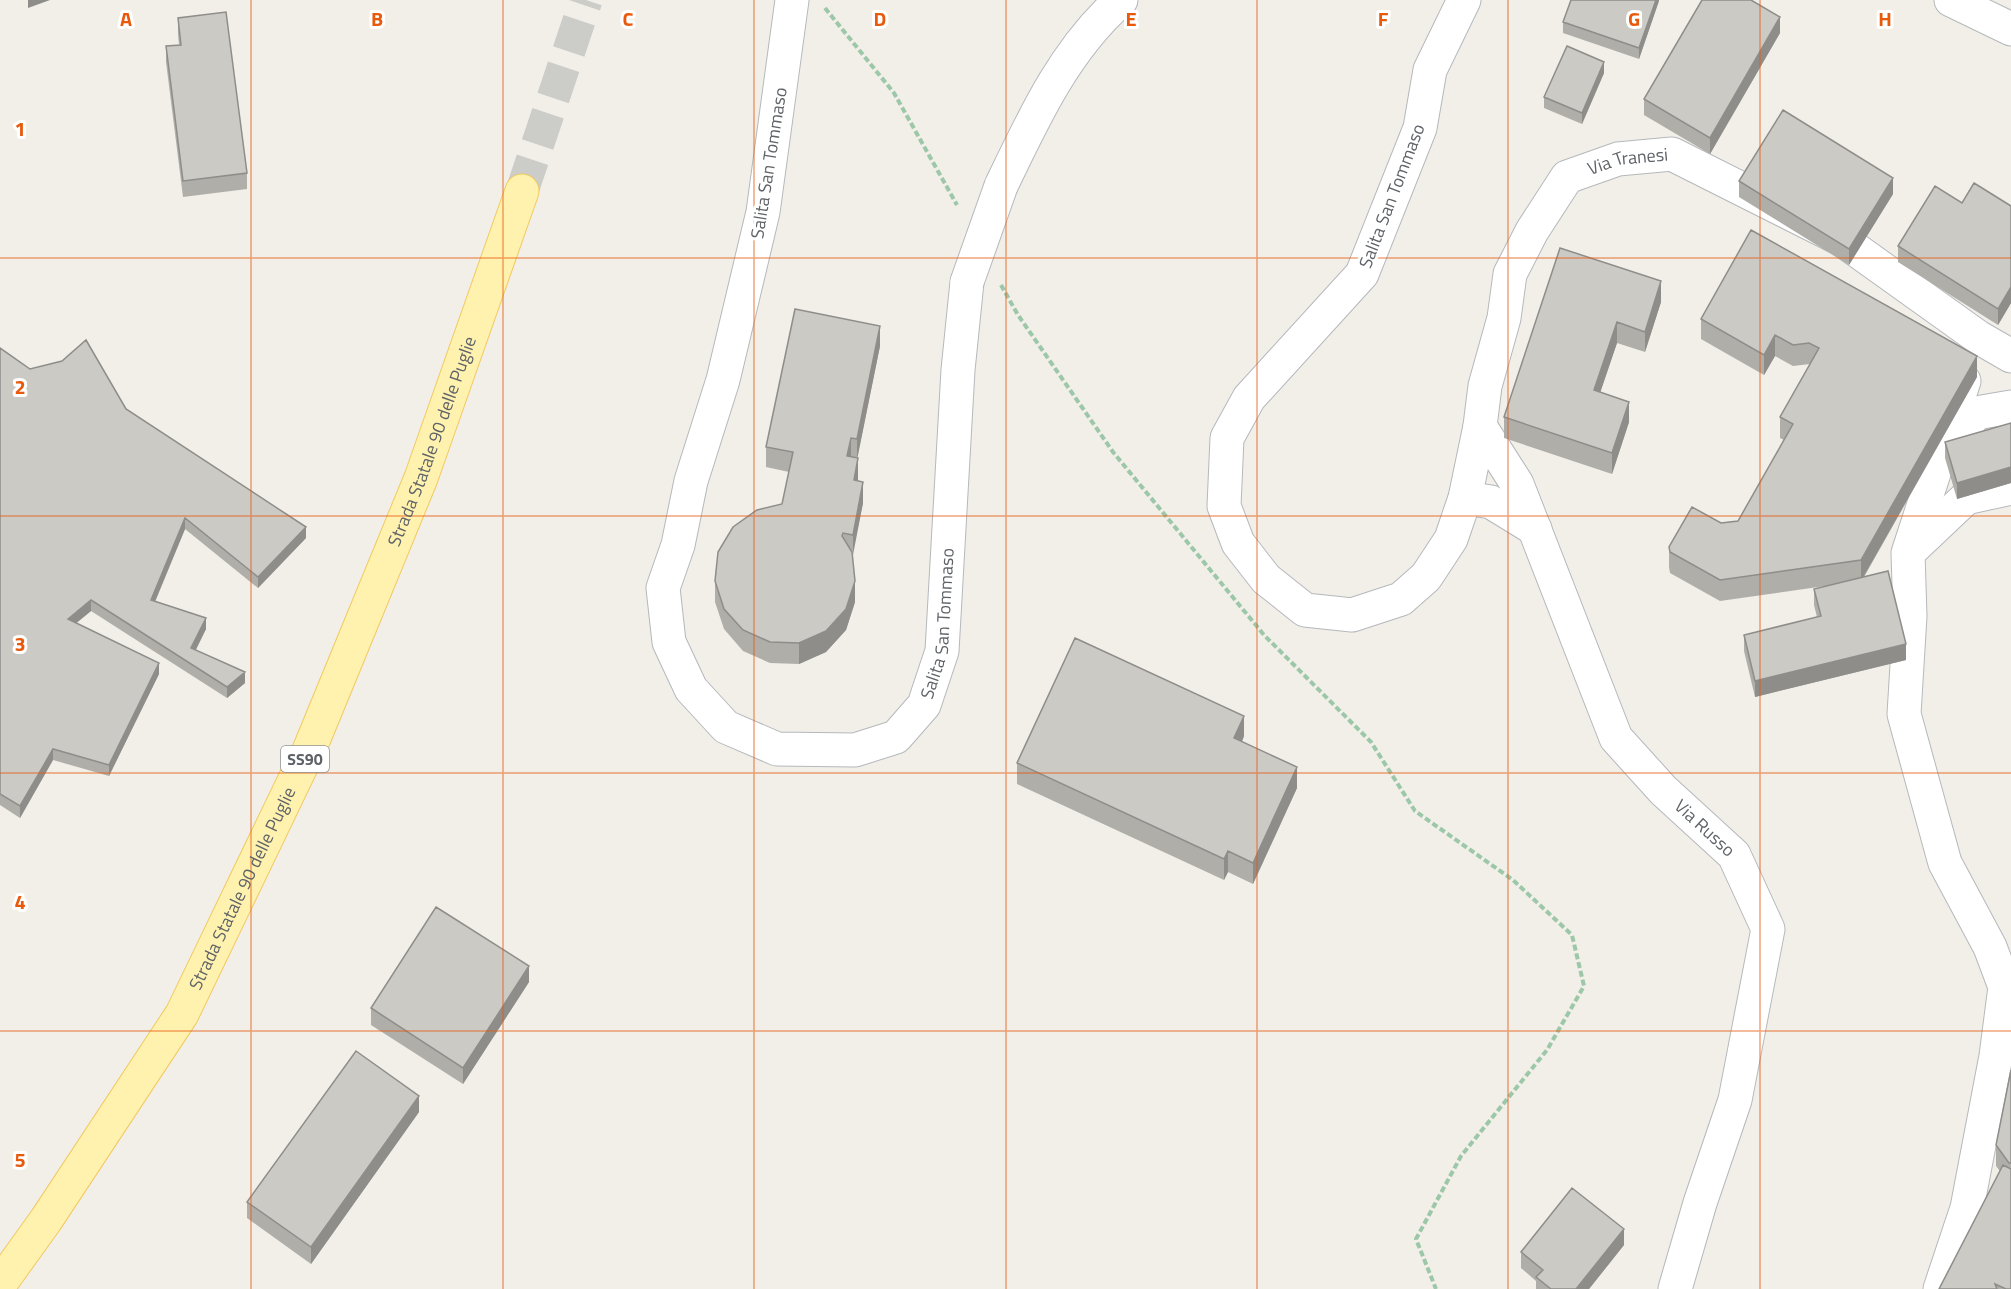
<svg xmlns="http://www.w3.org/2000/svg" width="2011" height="1289" font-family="'Titillium Web',sans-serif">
	<rect width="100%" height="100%" fill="#f1efe8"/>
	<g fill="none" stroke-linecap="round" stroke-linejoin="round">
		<!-- primary-tunnel -->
		<path stroke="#ccccc8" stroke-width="33" stroke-dasharray="33 16" stroke-linecap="butt" d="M 522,191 L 586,0"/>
		<defs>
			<g id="street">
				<path id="s1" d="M 792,0 L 763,212 L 723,380 L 691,481 L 678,545 L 663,588 L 669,642 L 691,689 L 726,727 L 777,749 L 855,750 L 896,737 L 924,705 L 942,651 L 958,370 L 967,282"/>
				<path id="s2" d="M 1464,0 L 1430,70 L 1420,128 L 1362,274 L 1249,398 L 1227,438 L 1224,506 L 1238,543 L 1266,579 L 1305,610 L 1352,615 L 1401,599 L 1426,577 L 1451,539 L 1465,498 L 1480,426 L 1485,386 L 1504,318 L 1510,274 L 1532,231 L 1567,177 L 1618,159 L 1672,154 L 1841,239 L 1978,337 L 2011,356"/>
				<path d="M 1951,0 L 2011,29"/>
				<path d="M 1001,186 C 1033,119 1065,49 1121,0"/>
				<path id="s3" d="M 1480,426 L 1517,484 L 1616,738 L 1663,790 L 1734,855 L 1768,929 L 1735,1100 L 1700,1203 L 1675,1289"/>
				<path d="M 1949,448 L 1976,413 L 2011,407"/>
				<path d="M 1465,498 L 1491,502 L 1535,529"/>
				<path d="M 1911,550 L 1966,498 L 2011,488"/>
				<path d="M 1940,1289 L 1967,1208 L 1996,1056 L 2005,987 L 1990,947 L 1945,863 L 1904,714 L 1910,616 L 1908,553 L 1964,381"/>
			</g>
			<g id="primary">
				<path id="s4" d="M 0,1284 L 46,1220 L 182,1014 L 310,748 L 421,478 L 522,191"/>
			</g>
		</defs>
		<!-- street casing -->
		<use href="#street" stroke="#b5b8bc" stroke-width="35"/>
		<!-- primary casing -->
		<use href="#primary" stroke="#f2c960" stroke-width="35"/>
		<!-- path -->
		<path stroke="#9cc7a9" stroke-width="4" stroke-dasharray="6 3" stroke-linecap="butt" d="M 825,8 L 894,93 L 957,205
			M 1001,285 L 1018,315 L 1113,452 L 1264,635 L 1371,742 L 1415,811 L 1513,880 L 1572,935 L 1584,986 L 1547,1050 L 1461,1156 L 1416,1239 L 1436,1289"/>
		<!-- street -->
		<use href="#street" stroke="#fff" stroke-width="33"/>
		<!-- primary -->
		<use href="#primary" stroke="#fff2af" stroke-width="33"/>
		<defs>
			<path id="street-bridge" d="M 967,282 L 1001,186"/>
		</defs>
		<!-- street-bridge casing -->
		<use href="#street-bridge" stroke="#b5b8bc" stroke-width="35" stroke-linecap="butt"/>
		<!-- street-bridge -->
		<use href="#street-bridge" stroke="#fff" stroke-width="33"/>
	</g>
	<!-- wall -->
	<path fill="#afaea9" d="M 1659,0 L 1639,59 L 1563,33 L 1563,22 Z
		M 178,18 L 247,173 L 247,189 L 183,197 L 166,62 L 166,46 L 179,45 L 178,34 Z
		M 1780,33 L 1710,154 L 1644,115 L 1644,99 Z
		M 1604,73 L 1582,124 L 1544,108 L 1544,97 Z
		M 1739,181 L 1893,194 L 1849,265 L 1739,197 Z
		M 1962,203 L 2011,206 L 2011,303 L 1998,325 L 1898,262 L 1898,246 Z
		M 1560,248 L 1661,302 L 1645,352 L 1617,343 L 1600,392 L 1629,422 L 1612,474 L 1504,438 L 1504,417 Z
		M 1701,319 L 1977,377 L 1864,577 L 1906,660 L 1755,697 L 1744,651 L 1744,635 L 1817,617 L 1814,605 L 1814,589 L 1825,586 L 1720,601 L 1670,573 L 1669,567 L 1669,547 L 1721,523 L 1738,521 L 1784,440 L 1780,438 L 1780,417 L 1810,364 L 1793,366 L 1775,356 L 1764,375 L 1701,339 Z
		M 880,346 L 857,458 L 858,481 L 863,503 L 852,555 L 855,602 L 846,630 L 826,652 L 799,664 L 770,663 L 743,651 L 724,629 L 715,602 L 715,581 L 782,504 L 789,472 L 766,467 L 766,447 Z
		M 0,348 L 30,369 L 126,409 L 306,538 L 258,588 L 185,529 L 155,602 L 206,629 L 196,650 L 245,683 L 227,698 L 91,611 L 76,623 L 159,674 L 109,776 L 53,760 L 20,818 L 0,805 Z
		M 2011,423 L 2011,483 L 1957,499 L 1945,458 L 1945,442 Z
		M 1244,736 L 1242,742 L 1297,788 L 1253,884 L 1228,872 L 1224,880 L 1017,784 L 1017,763 Z
		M 529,982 L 463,1084 L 371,1025 L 371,1008 Z
		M 2011,1070 L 2011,1289 L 1939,1289 L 2000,1171 L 1996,1166 L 1996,1145 Z
		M 419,1112 L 311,1264 L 247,1218 L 247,1202 Z
		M 1624,1245 L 1589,1289 L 1536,1289 L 1536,1281 L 1521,1268 L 1521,1252 Z"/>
	<!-- shaded-wall -->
	<path fill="#8f8d8a" d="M 28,0 L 50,0 L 28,8 Z
		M 1656,0 L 1659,0 L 1659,1 L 1639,59 L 1639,48 Z
		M 1780,17 L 1780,33 L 1710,154 L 1710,138 Z
		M 1604,62 L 1604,73 L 1582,124 L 1582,113 Z
		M 1893,178 L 1893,194 L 1849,265 L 1849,249 Z
		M 1661,281 L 1661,302 L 1645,352 L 1645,332 Z
		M 2011,287 L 2011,303 L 1998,325 L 1998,309 Z
		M 1617,322 L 1617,343 L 1594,411 L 1594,390 Z
		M 880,326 L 880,346 L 857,460 L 857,439 Z
		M 1775,335 L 1775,356 L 1764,375 L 1764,355 Z
		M 1977,356 L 1977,377 L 1861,581 L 1861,560 Z
		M 1629,402 L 1629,422 L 1612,474 L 1612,453 Z
		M 851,438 L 851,459 L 847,456 Z
		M 858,458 L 858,479 L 854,500 L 854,480 Z
		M 2011,467 L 2011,483 L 1957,499 L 1957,483 Z
		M 863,482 L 863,503 L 853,555 L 853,535 Z
		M 185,518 L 185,529 L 151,611 L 151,600 Z
		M 306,527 L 306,538 L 258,588 L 258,577 Z
		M 855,581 L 855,602 L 846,630 L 826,652 L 799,664 L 799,643 Z
		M 91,600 L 91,611 L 68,630 L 68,619 Z
		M 206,618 L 206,629 L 191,659 L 191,648 Z
		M 1906,644 L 1906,660 L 1755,697 L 1755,681 Z
		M 159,663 L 159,674 L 109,776 L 109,765 Z
		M 245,672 L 245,683 L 227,698 L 227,687 Z
		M 1244,716 L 1244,736 L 1234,759 L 1234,738 Z
		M 53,749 L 53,760 L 20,818 L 20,806 Z
		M 1297,767 L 1297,788 L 1253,884 L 1253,863 Z
		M 1228,851 L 1228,872 L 1224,880 L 1224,859 Z
		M 529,966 L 529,982 L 463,1084 L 463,1068 Z
		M 419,1096 L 419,1112 L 311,1264 L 311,1247 Z
		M 1624,1229 L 1624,1245 L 1589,1289 L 1576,1289 Z"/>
	<!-- building -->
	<path fill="#cccac5" stroke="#8f8d8a" stroke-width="1.5" d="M 1571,0 L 1656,0 L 1639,48 L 1563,22 Z
		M 1702,0 L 1751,0 L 1780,17 L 1710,138 L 1644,99 Z
		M 226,12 L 247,173 L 183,181 L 166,46 L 181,45 L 178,18 Z
		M 1567,46 L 1604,62 L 1582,113 L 1544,97 Z
		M 1783,110 L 1893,178 L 1849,249 L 1739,181 Z
		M 1974,183 L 2011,206 L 2011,287 L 1998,309 L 1898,246 L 1935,186 L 1962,203 Z
		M 1751,230 L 1977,356 L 1861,560 L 1720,580 L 1670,552 L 1669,547 L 1692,507 L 1721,523 L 1738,521 L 1793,424 L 1780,417 L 1819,348 L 1809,343 L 1793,345 L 1775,335 L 1764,355 L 1701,319 Z
		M 1560,248 L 1661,281 L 1645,332 L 1617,322 L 1594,390 L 1629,402 L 1612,453 L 1504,417 Z
		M 795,309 L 880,326 L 857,439 L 851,438 L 847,456 L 858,458 L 854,480 L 863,482 L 853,535 L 843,533 L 842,536 L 852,552 L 855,581 L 846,609 L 826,631 L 799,643 L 770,642 L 743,630 L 724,609 L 715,581 L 718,552 L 733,527 L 757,510 L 782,504 L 793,452 L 766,447 Z
		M 86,340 L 126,409 L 306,527 L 258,577 L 185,518 L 151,600 L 206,618 L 191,648 L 245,672 L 227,687 L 91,600 L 68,619 L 159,663 L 109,765 L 53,749 L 20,806 L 0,794 L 0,348 L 30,369 L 62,361 Z
		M 2011,423 L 2011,467 L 1957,483 L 1945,442 Z
		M 1888,571 L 1906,644 L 1755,681 L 1744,635 L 1821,616 L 1814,589 Z
		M 1075,638 L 1244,716 L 1234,738 L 1297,767 L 1253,863 L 1228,851 L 1224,859 L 1017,763 Z
		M 436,907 L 529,966 L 463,1068 L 371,1008 Z
		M 356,1051 L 419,1096 L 311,1247 L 247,1202 Z
		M 2011,1070 L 2011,1163 L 2009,1163 L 1996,1145 Z
		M 2003,1165 L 2011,1169 L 2011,1289 L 2006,1289 L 1995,1284 L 1997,1289 L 1939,1289 Z
		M 1572,1188 L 1624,1229 L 1576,1289 L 1551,1289 L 1536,1277 L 1543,1270 L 1521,1252 Z"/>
	<!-- grid -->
	<path fill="none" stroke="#e8590c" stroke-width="1.5" stroke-opacity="0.55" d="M 251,0 L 251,1289M 503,0 L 503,1289M 754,0 L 754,1289M 1006,0 L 1006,1289M 1257,0 L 1257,1289M 1508,0 L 1508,1289M 1760,0 L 1760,1289M 0,258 L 2011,258M 0,516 L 2011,516M 0,773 L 2011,773M 0,1031 L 2011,1031"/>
	<g text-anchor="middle" stroke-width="6" stroke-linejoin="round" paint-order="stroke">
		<!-- shield labels -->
		<rect fill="#fff" stroke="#8f9295" stroke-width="1.5" x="281" y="746" width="48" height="26" rx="4.5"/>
		<g font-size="16" font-weight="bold" fill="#5f6368">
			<text x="305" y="765">SS90</text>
		</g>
		<!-- street labels -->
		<g font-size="18" fill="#5f6368" stroke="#fff">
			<text transform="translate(769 163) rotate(-81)" y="6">Salita San Tommaso</text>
			<text dy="6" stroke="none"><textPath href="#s2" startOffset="1336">Via Tranesi</textPath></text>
			<text transform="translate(1392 196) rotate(-69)" y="6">Salita San Tommaso</text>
			<text dy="6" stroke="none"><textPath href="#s4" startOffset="951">Strada Statale 90 delle Puglie</textPath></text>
			<text dy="6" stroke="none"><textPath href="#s1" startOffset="1064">Salita San Tommaso</textPath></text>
			<text dy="6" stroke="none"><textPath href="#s3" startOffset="468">Via Russo</textPath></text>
			<text dy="6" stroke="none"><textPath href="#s4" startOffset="465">Strada Statale 90 delle Puglie</textPath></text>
		</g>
	</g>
	<g font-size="20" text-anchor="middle" font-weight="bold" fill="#e8590c" stroke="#fff" stroke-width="6" stroke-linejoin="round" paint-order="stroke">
		<text x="126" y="26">A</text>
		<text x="377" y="26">B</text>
		<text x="628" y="26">C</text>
		<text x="880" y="26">D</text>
		<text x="1131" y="26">E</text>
		<text x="1383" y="26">F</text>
		<text x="1634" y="26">G</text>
		<text x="1885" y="26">H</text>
		<text x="20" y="136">1</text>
		<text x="20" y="394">2</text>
		<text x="20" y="651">3</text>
		<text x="20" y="909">4</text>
		<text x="20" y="1167">5</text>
	</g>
</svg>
